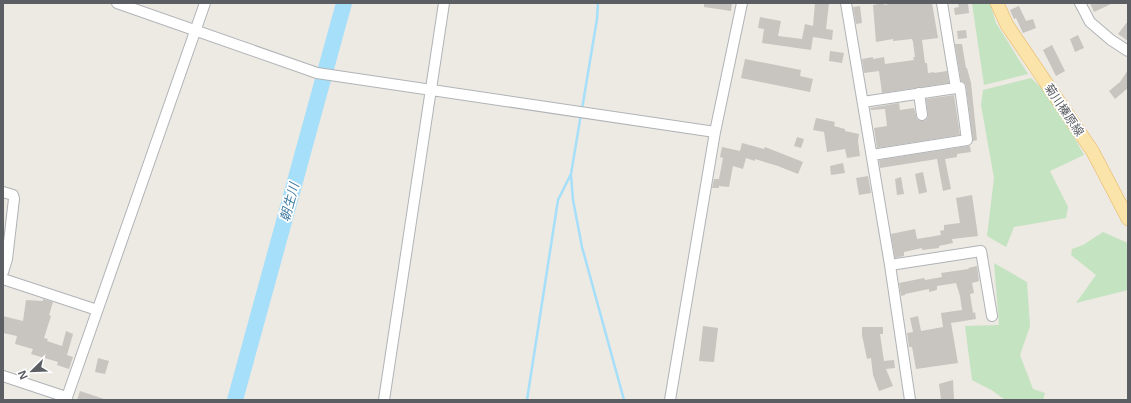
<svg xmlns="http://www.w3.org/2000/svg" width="1131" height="403" font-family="'Noto Sans','Noto Sans JP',sans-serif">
	<rect width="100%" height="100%" fill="#ede9e3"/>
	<!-- green -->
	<path fill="#c4e3c0" d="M 972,3 L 990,3 L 996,23 L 1028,74 L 984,85 Z
		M 1031,78 L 1053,99 L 1084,155 L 1050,171 L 1068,207 L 1066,218 L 1014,227 L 1006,247 L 987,236 L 994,178 L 981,105 L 983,90 Z
		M 1103,232 L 1128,243 L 1128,290 L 1076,303 L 1096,275 L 1071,255 L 1072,249 L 1083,245 Z
		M 994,263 L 1027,282 L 1030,326 L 1020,355 L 1033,389 L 1045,393 L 1043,400 L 1005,400 L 993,391 L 972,380 L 965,326 L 999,325 Z"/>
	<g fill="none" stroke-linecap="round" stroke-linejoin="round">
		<!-- stream -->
		<path stroke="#a5dffa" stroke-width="2.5" d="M 582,109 L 597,19 L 598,3
			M 571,175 L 573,200 L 582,247 L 624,400
			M 527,400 L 558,200 L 571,174 L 581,114"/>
		<!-- river -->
		<path stroke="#a5dffa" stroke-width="16" d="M 235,400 L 344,3"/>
	</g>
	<!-- building -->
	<path fill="#c8c4bf" d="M 704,3 L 732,3 L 731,11 L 704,7 Z
		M 815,3 L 829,3 L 826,29 L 833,30 L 832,40 L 813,37 L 811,50 L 762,43 L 764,29 L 758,28 L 760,17 L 781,21 L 778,36 L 802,39 L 805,24 L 813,26 Z
		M 884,3 L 884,5 L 895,3 L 932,3 L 938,38 L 922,40 L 925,63 L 927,63 L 928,73 L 934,72 L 934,73 L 947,71 L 949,83 L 882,93 L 879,71 L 864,73 L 862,59 L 873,57 L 873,59 L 884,57 L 885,64 L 914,60 L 913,57 L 915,57 L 913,42 L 912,39 L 893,41 L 893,39 L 876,42 L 873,5 Z
		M 964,3 L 968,3 L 969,13 L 955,15 L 954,8 L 959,7 L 958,4 Z
		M 1090,3 L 1113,3 L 1094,12 Z
		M 860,6 L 862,23 L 856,24 L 853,7 Z
		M 1019,6 L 1026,21 L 1033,19 L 1036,28 L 1023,33 L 1016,18 L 1014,19 L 1010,10 Z
		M 1128,21 L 1128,41 L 1118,34 Z
		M 966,30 L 967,38 L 958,39 L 957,31 Z
		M 1078,35 L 1084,48 L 1075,52 L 1070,39 Z
		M 955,44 L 962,44 L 966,68 L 967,68 L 971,83 L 977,140 L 973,141 L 966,86 L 965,83 L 961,81 Z
		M 1052,45 L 1065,71 L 1056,76 L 1043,50 Z
		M 830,51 L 844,53 L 842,63 L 829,61 Z
		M 745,59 L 801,70 L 800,76 L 813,79 L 810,92 L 741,78 Z
		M 1128,70 L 1128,88 L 1115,99 L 1109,91 L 1120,82 Z
		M 954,95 L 960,135 L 877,148 L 874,128 L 887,126 L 885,109 L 871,110 L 870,108 L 899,103 L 900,110 L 914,108 L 917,119 L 920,121 L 923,121 L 926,120 L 928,117 L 926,99 Z
		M 816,118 L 835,122 L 834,126 L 845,129 L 845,131 L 859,134 L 858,141 L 860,156 L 847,158 L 845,149 L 827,152 L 824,132 L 813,130 Z
		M 797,137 L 804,139 L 801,148 L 794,146 Z
		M 742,143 L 764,149 L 765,147 L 803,162 L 798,174 L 778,166 L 755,159 L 755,161 L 746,158 L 743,169 L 733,166 L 729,187 L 719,186 L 719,188 L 712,188 L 714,179 L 719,179 L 723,158 L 720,157 L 722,147 L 740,151 Z
		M 968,146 L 970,146 L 971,152 L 957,154 L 957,157 L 945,159 L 951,189 L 943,191 L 937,159 L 880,168 L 879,160 Z
		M 843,163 L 845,173 L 831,175 L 830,166 Z
		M 923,172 L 927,192 L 919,194 L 915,174 Z
		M 868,176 L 871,193 L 859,195 L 856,178 Z
		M 901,177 L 904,194 L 897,195 L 895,179 Z
		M 972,195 L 978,236 L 952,239 L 953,243 L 939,246 L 939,248 L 922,250 L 922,248 L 904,252 L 904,256 L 895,258 L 891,234 L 915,229 L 917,239 L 941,235 L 940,231 L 944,230 L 944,225 L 960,223 L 956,198 Z
		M 977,266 L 979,281 L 972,283 L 974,293 L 970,294 L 973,313 L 975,312 L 976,319 L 951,323 L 958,363 L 916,369 L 912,347 L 909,347 L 907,333 L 913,332 L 910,318 L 918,316 L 921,331 L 943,327 L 941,313 L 962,310 L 960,296 L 956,283 L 937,286 L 937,290 L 929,292 L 929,289 L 905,294 L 905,295 L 901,296 L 899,283 L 924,278 L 925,280 L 942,277 L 941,273 L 969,269 L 968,268 Z
		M 43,299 L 53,302 L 49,315 L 51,316 L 44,338 L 48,339 L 47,341 L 62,346 L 66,331 L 73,334 L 67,355 L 73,357 L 69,369 L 57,365 L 58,362 L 31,354 L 33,349 L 15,344 L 17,336 L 3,333 L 3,316 L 23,321 L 26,300 L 43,301 Z
		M 703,326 L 718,328 L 714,362 L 699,361 Z
		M 862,327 L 883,327 L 883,334 L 880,334 L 884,361 L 894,360 L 895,368 L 886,369 L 893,386 L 879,391 L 873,375 L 871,358 L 867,359 L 862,335 Z
		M 98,358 L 109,361 L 105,374 L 95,372 Z
		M 953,380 L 954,400 L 941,400 L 939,384 Z
		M 80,391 L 104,399 L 104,400 L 77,400 Z"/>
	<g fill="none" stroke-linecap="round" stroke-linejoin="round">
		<defs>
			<path id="minor" d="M 117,3 L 317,73 L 715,132
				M 846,3 L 890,265 L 910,400
				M 1080,3 L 1090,22 L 1111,40 L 1128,51
				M 919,93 L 922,115
				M 863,102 L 956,88 L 942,3
				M 872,155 L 967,140 L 960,87 L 956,88
				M 3,192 L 13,195 L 14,199 L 7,259 L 3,272
				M 890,265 L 981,251 L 992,316
				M 3,279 L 97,310
				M 3,376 L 66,397
				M 66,400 L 205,3
				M 384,400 L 444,3
				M 670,400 L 715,132 L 742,3"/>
			<path id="major" d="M 997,3 L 1007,25 L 1093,152 L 1128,219"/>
		</defs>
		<!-- minor casing -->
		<use href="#minor" stroke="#b0b4b7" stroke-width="12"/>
		<!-- major casing -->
		<use href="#major" stroke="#e9b35f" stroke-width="14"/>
		<!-- minor -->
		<use href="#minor" stroke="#fff" stroke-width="10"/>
		<!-- major -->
		<use href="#major" stroke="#fae4aa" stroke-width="13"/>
	</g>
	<g text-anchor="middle" stroke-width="3.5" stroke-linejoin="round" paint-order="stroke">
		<!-- street labels -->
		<g font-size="12" fill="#5b5f63" stroke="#fff">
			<text transform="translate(1064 110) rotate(56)" y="4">菊川榛原線</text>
		</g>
		<!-- water labels -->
		<g font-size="13" font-style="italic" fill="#417ba2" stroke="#fff">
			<text transform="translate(289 202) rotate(-75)" y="5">朝生川</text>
		</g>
	</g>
	<!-- border -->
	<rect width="1131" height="403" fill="none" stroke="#5b5f63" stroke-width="8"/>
	<!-- north arrow -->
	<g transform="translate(32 371) rotate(247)" stroke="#ffffff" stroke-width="3" paint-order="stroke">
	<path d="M0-3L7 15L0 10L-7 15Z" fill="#5b5f63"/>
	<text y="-6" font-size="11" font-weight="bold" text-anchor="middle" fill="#5b5f63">N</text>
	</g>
</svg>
